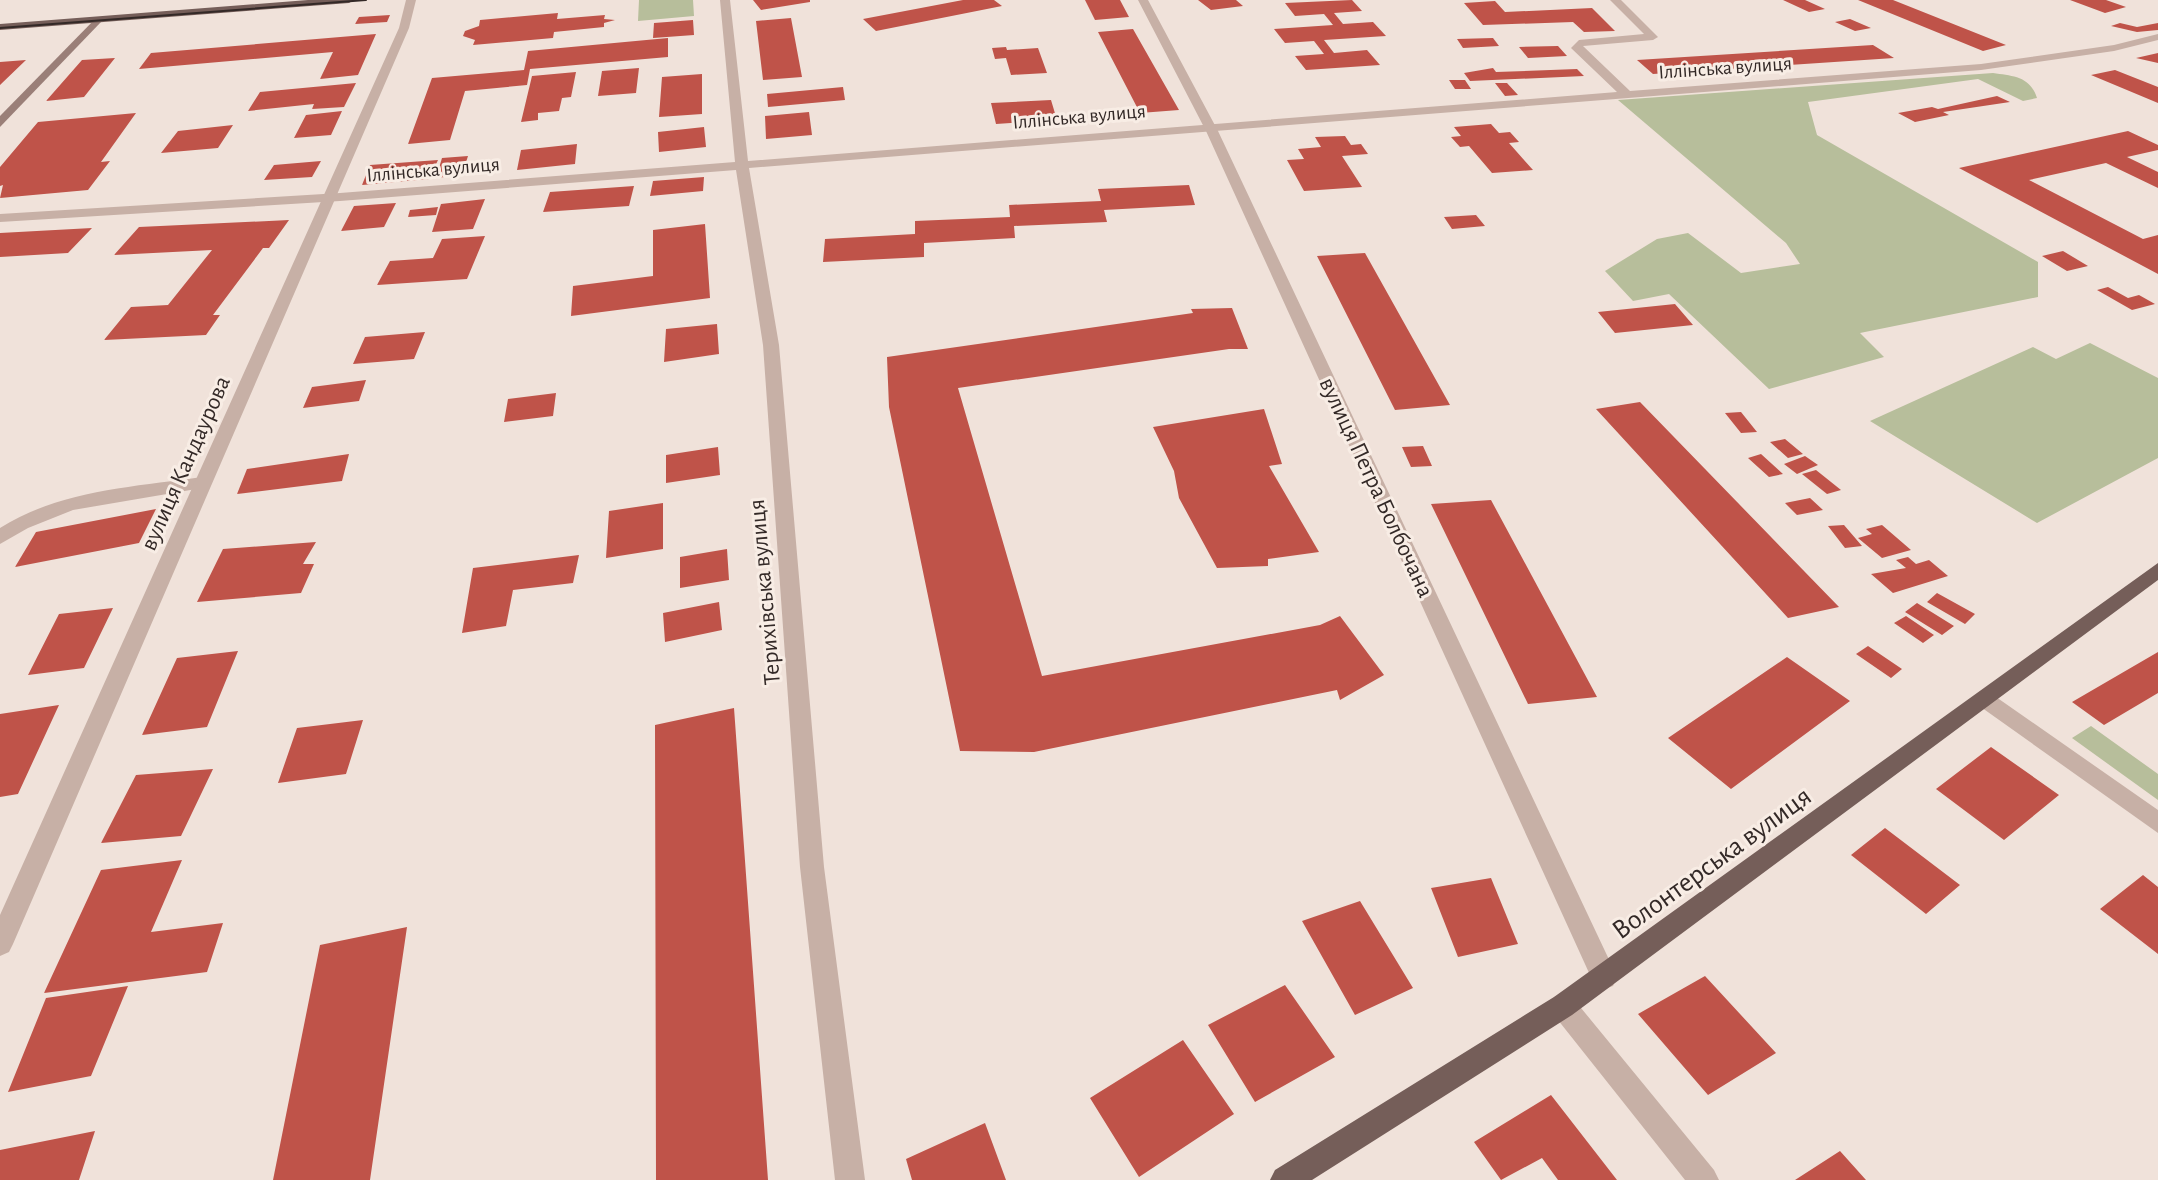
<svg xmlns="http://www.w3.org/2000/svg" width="2158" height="1180" font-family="'Alegreya Sans',sans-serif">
	<rect width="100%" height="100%" fill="#f0e2da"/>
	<!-- green -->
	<path fill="#b7be9b" d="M 639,0 L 693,0 L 694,16 L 638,21 Z
		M 1993,73 C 2013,76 2030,76 2037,98 L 2023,101 L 1978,79 L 1808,102 L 1817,135 L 2038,262 L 2038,297 L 1860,333 L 1884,357 L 1769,389 L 1669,294 L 1633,301 L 1605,271 L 1657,239 L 1688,233 L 1741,273 L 1800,264 L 1786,243 L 1618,100 Z
		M 2090,343 L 2158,378 L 2158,458 L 2037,523 L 1870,421 L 2033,347 L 2056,359 Z
		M 2091,726 L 2158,774 L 2158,800 L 2072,738 Z"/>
	<!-- building -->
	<path fill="#bf5349" d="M 753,0 L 810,0 L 810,2 L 761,10 Z
		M 963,0 L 994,0 L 1002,6 L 876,31 L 863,19 Z
		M 1085,0 L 1120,0 L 1129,17 L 1095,20 Z
		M 1198,0 L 1236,0 L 1243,6 L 1211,10 Z
		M 1352,0 L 1362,11 L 1334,13 L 1343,24 L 1373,22 L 1386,36 L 1324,40 L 1334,53 L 1367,50 L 1380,65 L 1306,70 L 1295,56 L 1324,54 L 1314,41 L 1285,43 L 1274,29 L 1333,25 L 1324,14 L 1295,16 L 1285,3 Z
		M 1783,0 L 1805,0 L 1825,9 L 1809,12 Z
		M 1858,0 L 1893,0 L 2006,45 L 1983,51 Z
		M 2070,0 L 2106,0 L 2126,7 L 2105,13 Z
		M 1495,1 L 1505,12 L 1592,8 L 1615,31 L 1584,32 L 1573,22 L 1483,25 L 1464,3 Z
		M 558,13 L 557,19 L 605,15 L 604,19 L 615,20 L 604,23 L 604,27 L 554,32 L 553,38 L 473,45 L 475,40 L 463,36 L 465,31 L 479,26 L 480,20 Z
		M 390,15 L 387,22 L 355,24 L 359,17 Z
		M 791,18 L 802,77 L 763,80 L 756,21 Z
		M 1850,19 L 1871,28 L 1855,31 L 1835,22 Z
		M 693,20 L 694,35 L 653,38 L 654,23 Z
		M 2120,23 L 2137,27 L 2158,23 L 2158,30 L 2137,32 L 2111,26 Z
		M 1133,29 L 1179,110 L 1140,113 L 1098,32 Z
		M 376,34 L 358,75 L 320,79 L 333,52 L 139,69 L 151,53 Z
		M 668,38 L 668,57 L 530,69 L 527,85 L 465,91 L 450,140 L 408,144 L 432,78 L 524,70 L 528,51 Z
		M 1493,38 L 1499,46 L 1463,48 L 1457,39 Z
		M 1873,45 L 1894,58 L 1653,74 L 1637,60 Z
		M 1558,46 L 1567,56 L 1528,58 L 1519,47 Z
		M 1006,47 L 1007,50 L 1038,48 L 1047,73 L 1011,75 L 1006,58 L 995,59 L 992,48 Z
		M 2158,53 L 2158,63 L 2136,58 Z
		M 115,58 L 84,97 L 46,101 L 82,60 Z
		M 26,60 L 0,85 L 0,62 Z
		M 639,68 L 636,93 L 598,96 L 602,71 Z
		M 1493,68 L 1496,72 L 1577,69 L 1584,76 L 1470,81 L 1464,73 Z
		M 2115,70 L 2158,87 L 2158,103 L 2091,75 Z
		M 576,72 L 571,97 L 562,98 L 559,111 L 538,113 L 538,120 L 521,122 L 532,76 Z
		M 702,74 L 702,114 L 659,117 L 662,77 Z
		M 1449,80 L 1465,80 L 1471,89 L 1455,89 Z
		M 356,83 L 344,107 L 312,109 L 314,104 L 248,111 L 260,92 Z
		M 1495,83 L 1507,83 L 1518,95 L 1505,96 Z
		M 843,87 L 845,100 L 768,107 L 767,94 Z
		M 1997,96 L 2010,102 L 1943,112 L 1949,115 L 1915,122 L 1898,113 L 1932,107 L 1938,109 Z
		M 1051,100 L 1057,120 L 996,124 L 991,103 Z
		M 342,111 L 331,135 L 294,138 L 306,115 Z
		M 809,112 L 812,135 L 766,139 L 765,116 Z
		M 136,113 L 101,162 L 110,161 L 88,190 L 0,198 L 3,185 L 0,186 L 0,167 L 38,122 Z
		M 1491,124 L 1499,133 L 1510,132 L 1519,142 L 1509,143 L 1533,170 L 1492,173 L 1469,146 L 1460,147 L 1451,137 L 1461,136 L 1454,127 Z
		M 233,125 L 218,148 L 161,153 L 178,131 Z
		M 704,127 L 706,147 L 659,152 L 658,132 Z
		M 2128,131 L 2158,145 L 2158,150 L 2127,157 L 2158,172 L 2158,188 L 2106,163 L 2029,180 L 2143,239 L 2158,235 L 2158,274 L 1959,168 Z
		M 1345,136 L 1351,145 L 1361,144 L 1368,154 L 1342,156 L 1362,187 L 1304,191 L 1287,160 L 1304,159 L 1298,149 L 1321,147 L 1315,137 Z
		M 577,144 L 575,164 L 517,170 L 521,150 Z
		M 468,156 L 462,175 L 436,178 L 442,158 Z
		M 438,160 L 429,179 L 362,185 L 370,165 Z
		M 321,161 L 312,177 L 264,180 L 274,165 Z
		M 704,177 L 703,191 L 650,196 L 653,181 Z
		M 1189,185 L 1195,205 L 1104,210 L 1107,222 L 1014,226 L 1015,238 L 924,243 L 924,257 L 823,262 L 825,239 L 915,234 L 915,221 L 1010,217 L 1009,205 L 1101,201 L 1098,189 Z
		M 634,186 L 629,206 L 543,212 L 550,192 Z
		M 485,199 L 473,229 L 432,232 L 441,204 Z
		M 396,203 L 384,227 L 341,231 L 354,206 Z
		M 438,207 L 436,215 L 408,217 L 410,210 Z
		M 1476,215 L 1485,226 L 1452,229 L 1444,217 Z
		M 289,220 L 269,248 L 263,248 L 213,315 L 220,315 L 206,335 L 104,340 L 131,307 L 168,305 L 212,250 L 114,255 L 139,227 Z
		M 705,224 L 710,298 L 571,316 L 573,286 L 653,276 L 653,230 Z
		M 92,228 L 68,253 L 0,257 L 0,233 Z
		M 485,236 L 467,279 L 377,285 L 390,261 L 433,258 L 442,239 Z
		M 2063,251 L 2088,266 L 2067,271 L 2042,256 Z
		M 1365,253 L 1450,405 L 1395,410 L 1317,256 Z
		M 2108,287 L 2128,298 L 2139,295 L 2155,304 L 2132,310 L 2097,290 Z
		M 1675,304 L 1693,325 L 1615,333 L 1598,312 Z
		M 1232,308 L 1248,349 L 1229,349 L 958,388 L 1042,676 L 1320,625 L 1340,616 L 1384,675 L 1340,700 L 1337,690 L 1034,752 L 960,751 L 889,407 L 887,357 L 1193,313 L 1191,309 Z
		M 717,324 L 719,354 L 664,362 L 666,329 Z
		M 425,332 L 414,359 L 353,364 L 365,337 Z
		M 366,380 L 359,401 L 303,408 L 312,387 Z
		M 556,393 L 553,416 L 504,422 L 508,399 Z
		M 1640,402 L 1839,607 L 1788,618 L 1596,409 Z
		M 1264,409 L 1282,464 L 1269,466 L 1319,552 L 1268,559 L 1268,566 L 1217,568 L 1179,498 L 1174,471 L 1153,427 Z
		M 1741,412 L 1757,432 L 1741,433 L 1725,413 Z
		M 1785,439 L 1803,454 L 1788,458 L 1770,442 Z
		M 1423,446 L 1432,466 L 1411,467 L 1402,447 Z
		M 718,447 L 720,475 L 666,483 L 666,455 Z
		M 349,454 L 342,481 L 237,494 L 247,469 Z
		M 1761,454 L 1783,474 L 1769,477 L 1748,458 Z
		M 1805,456 L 1818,465 L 1797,474 L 1784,464 Z
		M 1816,470 L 1841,490 L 1827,494 L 1802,474 Z
		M 1810,498 L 1823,510 L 1797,515 L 1785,503 Z
		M 1491,500 L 1597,697 L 1528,704 L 1431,504 Z
		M 663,503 L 663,549 L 606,558 L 609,511 Z
		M 156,509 L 139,543 L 15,567 L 36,532 Z
		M 1844,525 L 1862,546 L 1845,548 L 1828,526 Z
		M 1882,525 L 1911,550 L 1882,558 L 1858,538 L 1872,534 L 1866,529 Z
		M 316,542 L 303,564 L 314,564 L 301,593 L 197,602 L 223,549 Z
		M 727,549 L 729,580 L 680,588 L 680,557 Z
		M 579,555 L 573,583 L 513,590 L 506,626 L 462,633 L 473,568 Z
		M 1908,557 L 1916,564 L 1929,560 L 1948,576 L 1893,593 L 1871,574 L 1906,568 L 1896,560 Z
		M 1937,593 L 1975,614 L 1965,624 L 1927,602 Z
		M 719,602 L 722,630 L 665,642 L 663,613 Z
		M 1917,603 L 1954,626 L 1942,635 L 1905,612 Z
		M 113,608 L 84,668 L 28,675 L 59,614 Z
		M 1906,616 L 1934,635 L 1923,643 L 1894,623 Z
		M 1868,646 L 1902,669 L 1891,678 L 1856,654 Z
		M 238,651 L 207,727 L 142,735 L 177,658 Z
		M 2158,652 L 2158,693 L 2104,725 L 2072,702 Z
		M 1787,657 L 1850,701 L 1731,789 L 1668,738 Z
		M 59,705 L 18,794 L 0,797 L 0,714 Z
		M 734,708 L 768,1180 L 656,1180 L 655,725 Z
		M 363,720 L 346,774 L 278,783 L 297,728 Z
		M 1991,747 L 2059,795 L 2004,840 L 1936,789 Z
		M 213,769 L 181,836 L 101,843 L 136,775 Z
		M 1885,828 L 1960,885 L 1926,914 L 1851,855 Z
		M 182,860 L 151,932 L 223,923 L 207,972 L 44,993 L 101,870 Z
		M 2143,875 L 2158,887 L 2158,954 L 2100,909 Z
		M 1491,878 L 1518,944 L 1458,957 L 1431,888 Z
		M 1360,901 L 1413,988 L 1355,1015 L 1302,921 Z
		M 407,927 L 370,1180 L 273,1180 L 320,945 Z
		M 1705,976 L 1776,1053 L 1708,1095 L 1638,1014 Z
		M 1285,985 L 1335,1057 L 1255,1102 L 1208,1025 Z
		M 128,986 L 91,1076 L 8,1092 L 46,998 Z
		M 1183,1040 L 1234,1114 L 1139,1177 L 1090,1098 Z
		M 1551,1095 L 1617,1180 L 1558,1180 L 1542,1158 L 1501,1180 L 1474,1142 Z
		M 985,1123 L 1006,1180 L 912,1180 L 906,1159 Z
		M 95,1131 L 79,1180 L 0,1180 L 0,1150 Z
		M 1840,1151 L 1866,1180 L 1795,1180 Z"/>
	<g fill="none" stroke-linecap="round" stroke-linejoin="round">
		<!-- minor -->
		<path fill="#c7b0a6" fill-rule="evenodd" d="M 720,0 L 730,0 L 748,161 L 1617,92 L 1571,48 L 1579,40 L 1644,34 L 1610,0 L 1621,0 L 1658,37 L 1653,40 L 1583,46 L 1630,91 L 1981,64 L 2114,45 L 2158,34 L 2158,40 L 2114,51 L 1981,70 L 749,168 L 779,345 L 824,867 L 865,1180 L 835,1180 L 800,867 L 763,345 L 736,170 L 340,201 L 0,222 L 0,214 L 340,193 L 735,162 Z
			M 202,477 L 211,483 L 208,487 L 73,510 L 28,528 L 0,544 L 0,528 C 60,490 134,487 202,477 Z
			M 1986,690 L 2158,810 L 2158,833 L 1978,705 L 1975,699 L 1978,693 Z
			M 1563,993 L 1572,997 L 1714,1170 L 1719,1180 L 1685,1180 L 1554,1015 L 1550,1006 L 1554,997 Z"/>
		<!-- tertiary -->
		<path fill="#c7b0a6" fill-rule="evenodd" d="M 406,0 L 416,0 L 409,28 L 13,944 L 9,952 L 0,956 L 0,915 L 399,28 Z
			M 1138,0 L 1148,0 L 1218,131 L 1613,968 L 1617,977 L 1613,986 L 1604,989 L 1595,986 L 1206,131 Z"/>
		<!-- secondary -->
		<path fill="#9a7f78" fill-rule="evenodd" d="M 97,17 L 102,20 L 101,22 L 0,127 L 0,116 Z"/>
		<!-- primary -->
		<path fill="#755e59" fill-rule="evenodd" d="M 308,0 L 354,0 L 349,3 L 0,30 L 0,24 Z
			M 2158,563 L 2158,580 L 1572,1015 L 1312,1180 L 1270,1180 L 1275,1170 L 1554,997 Z"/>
		<!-- tram -->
		<path stroke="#332927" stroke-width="2" d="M 0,28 L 366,0"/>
	</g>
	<g text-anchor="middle" stroke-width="6" stroke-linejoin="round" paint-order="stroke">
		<!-- far-street labels -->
		<g font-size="20" fill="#332927" stroke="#f8ede5">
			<text transform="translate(1725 67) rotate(-4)" y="7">Іллінська вулиця</text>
			<text transform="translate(1079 116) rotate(-5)" y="7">Іллінська вулиця</text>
			<text transform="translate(433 169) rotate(-5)" y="7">Іллінська вулиця</text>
		</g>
		<!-- street labels -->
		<g font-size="24" fill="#332927" stroke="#f8ede5">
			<text transform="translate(185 463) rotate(-66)" y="8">вулиця Кандаурова</text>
			<text transform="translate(1377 487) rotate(65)" y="8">вулиця Петра Болбочана</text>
			<text transform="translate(764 592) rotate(-95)" y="8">Терихівська вулиця</text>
		</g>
		<!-- near-street labels -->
		<g font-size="28" fill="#332927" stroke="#f8ede5">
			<text transform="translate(1711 862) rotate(-36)" y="10">Волонтерська вулиця</text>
		</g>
	</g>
</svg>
